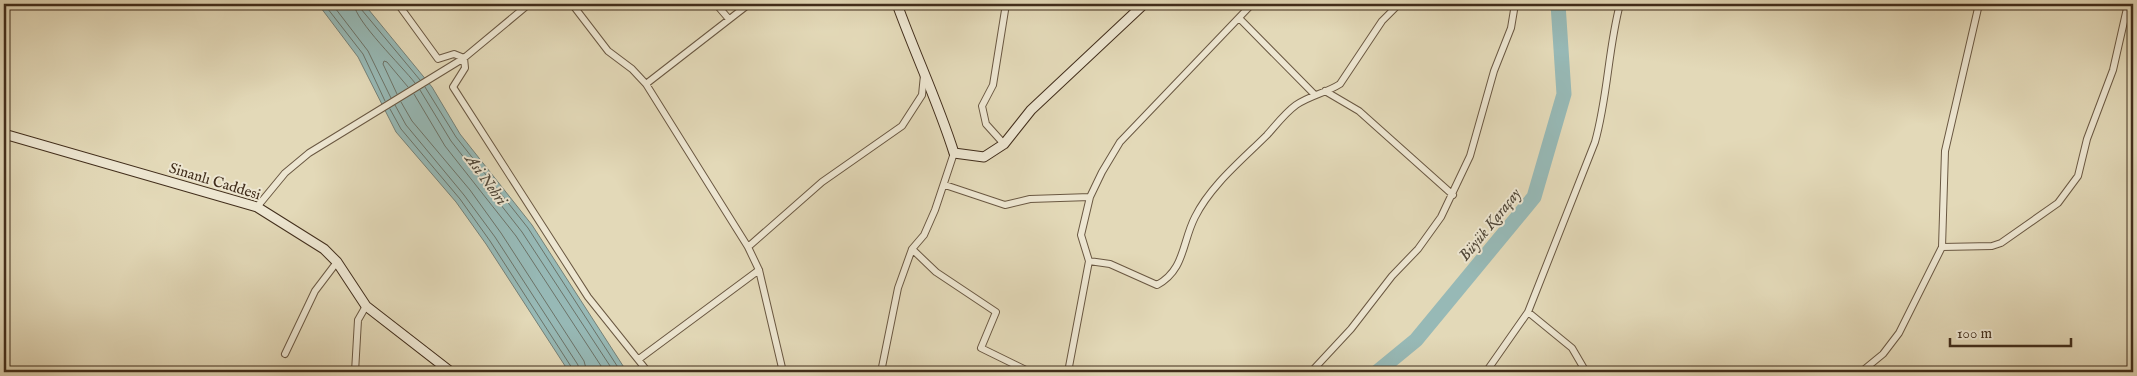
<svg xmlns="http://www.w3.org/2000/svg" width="2137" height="376" font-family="'IM FELL English',serif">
	<rect width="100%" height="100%" fill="#e3d9b8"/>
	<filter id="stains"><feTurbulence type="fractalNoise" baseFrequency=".004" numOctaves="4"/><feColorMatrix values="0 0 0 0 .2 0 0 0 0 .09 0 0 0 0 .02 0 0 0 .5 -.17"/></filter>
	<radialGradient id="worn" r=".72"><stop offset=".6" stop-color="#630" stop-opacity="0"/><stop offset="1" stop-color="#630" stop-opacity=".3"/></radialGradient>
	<!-- water -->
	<path fill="#97b9b6" stroke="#758178" d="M 318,4 L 364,4 L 432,87 L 460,134 L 532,225 L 627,372 L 569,372 L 486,244 L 456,202 L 396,132 L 358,57 Z"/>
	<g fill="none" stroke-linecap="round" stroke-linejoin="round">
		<!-- shore -->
		<path stroke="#6c7368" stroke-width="1" d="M 324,4 L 363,54 L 385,101
			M 332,4 L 368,51 L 391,98
			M 354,4 C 355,21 402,66 415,83
			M 360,4 L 361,9 L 420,80
			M 425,87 L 456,137 L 528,228 L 621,372
			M 420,90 L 451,141 L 522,232 L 614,372
			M 397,94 L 383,64 L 384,61 L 387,62 L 408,87
			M 414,94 L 445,146 L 516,236 L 605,372
			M 401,102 L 412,121 L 470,190 L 501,233 L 584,361 L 587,372
			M 395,105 L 406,125 L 464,195 L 495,237 L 578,365 L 579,372
			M 390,109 L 401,129 L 460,199 L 490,241 L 572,368 L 573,372"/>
		<!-- river -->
		<path stroke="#97b9b6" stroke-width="15" d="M 1377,372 L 1416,340 L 1534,197 L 1564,94 L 1558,4"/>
		<defs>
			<path id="street" d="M 398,4 L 438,59 L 454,54 L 464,58 L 465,68 L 453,87 L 588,297 L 648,372
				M 572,4 L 608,51 L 632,69 L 646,84 L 748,247 L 759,270 L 783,372
				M 716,4 L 728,18
				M 1240,19 L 1314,94
				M 646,84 L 749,4
				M 1325,91 L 1359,111 L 1453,195
				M 1004,144 L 986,124 L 982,106 L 993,85 L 1006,4
				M 945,185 L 1005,205 L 1030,199 L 1090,197
				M 257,207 L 285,173 L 309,153 L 464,58 L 529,4
				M 748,247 L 822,182 L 902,126 L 922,95 L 924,75
				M 1942,247 L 1992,246 L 2001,243 L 2058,203 L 2078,176 L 2087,139 L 2113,70 L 2128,4
				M 912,249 L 936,272 L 996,312 L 981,348 L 1030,372
				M 1089,261 L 1110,264 L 1157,285 C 1185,270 1182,242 1195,217 C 1211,185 1242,160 1267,135 C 1276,125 1285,113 1296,105 C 1311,95 1326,93 1340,84 L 1382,21 L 1399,4
				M 1528,312 L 1572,348 L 1586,372
				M 285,354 L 315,291 L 337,262
				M 639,359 L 759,270
				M 355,372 L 358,320 L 366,306
				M 881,372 L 898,288 L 912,249 L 924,235 L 935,210 L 954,153
				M 1068,372 L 1089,261 L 1081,235 L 1090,197 L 1102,172 L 1120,142 L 1252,4
				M 1311,372 L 1351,329 L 1392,276 L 1418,249 L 1441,217 L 1470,156 L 1494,71 L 1511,28 L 1515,4
				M 1486,372 L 1528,312 L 1595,142 C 1608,96 1608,49 1620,4
				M 1861,372 L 1883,354 L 1899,333 L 1942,247 L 1945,151 L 1979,4"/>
			<path id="secondary" d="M 897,4 C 915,54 938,102 954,153 L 984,157 L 1004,144 L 1031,110 L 1144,4
				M 4,134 L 257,207 L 324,249 L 337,262 L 366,306 L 451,372"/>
		</defs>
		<!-- street casing -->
		<use href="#street" stroke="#6a5842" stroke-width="8"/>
		<!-- secondary casing -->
		<use href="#secondary" stroke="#412d1b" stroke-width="11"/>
		<!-- street -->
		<use href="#street" stroke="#ede6d1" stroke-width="6"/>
		<!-- secondary -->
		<use href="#secondary" stroke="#ede6d1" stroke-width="9"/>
	</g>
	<g text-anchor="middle" stroke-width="4" stroke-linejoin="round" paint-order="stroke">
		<!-- street labels -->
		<g font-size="15" fill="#412d1b" stroke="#ede6d1">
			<text transform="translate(215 181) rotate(17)" y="5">Sinanlı Caddesi</text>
		</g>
		<!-- water labels -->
		<g font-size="16" font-style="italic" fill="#52493a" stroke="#ede6d1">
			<text transform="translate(487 179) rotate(54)" y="6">Asi Nehri</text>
			<text transform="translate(1489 224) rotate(-51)" y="6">Büyük Karaçay</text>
		</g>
	</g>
	<!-- margin -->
	<rect width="2137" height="376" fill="none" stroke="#e3d9b8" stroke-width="20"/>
	<rect x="5" y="5" width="2127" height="366" fill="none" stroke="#412d1b" stroke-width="2.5"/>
	<rect x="10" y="10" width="2117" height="356" fill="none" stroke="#412d1b"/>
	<!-- scale -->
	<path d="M1950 338v8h121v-8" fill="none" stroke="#412d1b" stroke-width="2.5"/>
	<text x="1957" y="338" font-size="15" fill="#412d1b" stroke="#ede6d1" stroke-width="4" paint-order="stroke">100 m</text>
	<rect width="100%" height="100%" filter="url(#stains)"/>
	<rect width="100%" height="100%" fill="url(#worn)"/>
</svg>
